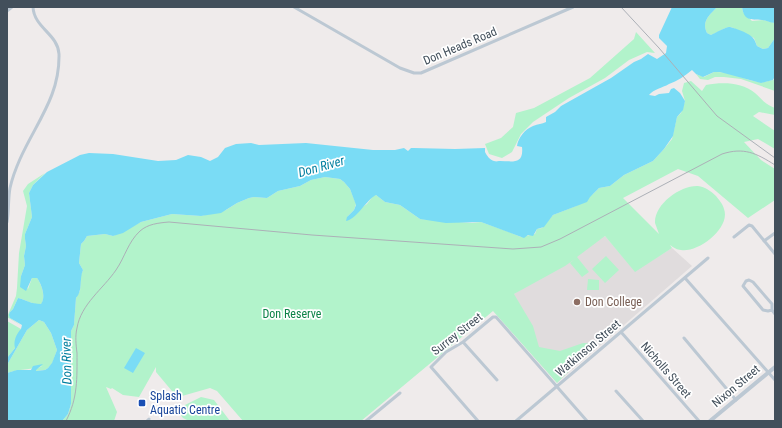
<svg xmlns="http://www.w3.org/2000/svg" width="782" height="428" font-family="'Roboto Condensed',sans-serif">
	<rect width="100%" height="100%" fill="#efebeb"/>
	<!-- education -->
	<path fill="#e0dcdd" d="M 605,236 L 635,271 L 672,248 L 692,266 L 557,383 L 493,310 L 514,294 Z"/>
	<!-- green -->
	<path fill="#b2f3cb" d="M 717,7 L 742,7 L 743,12 L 752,21 L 763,20 L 775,23 L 775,38 L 768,48 L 763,49 L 757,46 L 754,38 L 731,27 C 724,27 717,33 711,35 L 707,33 C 701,21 710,15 717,7 Z
		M 636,32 L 655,53 L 647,52 L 629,60 L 605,78 L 569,98 L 533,122 L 521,134 L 512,152 L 502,158 L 489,154 L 485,144 L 501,138 L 513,127 L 516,113 L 534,108 L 590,78 L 634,39 Z
		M 714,72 C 730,71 744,80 759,82 C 764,83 770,80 775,80 L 775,91 L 741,79 L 724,77 L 715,77 L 708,80 L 700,79 L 696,74 L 704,77 Z
		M 691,81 L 702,91 L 706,85 C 722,82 742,82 755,93 C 763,100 764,104 775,108 L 775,115 L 759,112 L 753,116 L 775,131 L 775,149 L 758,139 L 744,142 L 761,160 L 775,169 L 775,200 L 748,218 L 698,176 L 678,169 L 623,198 L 659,234 C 658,231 656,226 655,223 C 654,204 681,185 698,186 C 705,187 711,191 716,196 C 719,200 723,204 724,209 C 731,228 698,253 681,250 C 677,250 673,247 670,245 L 672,248 L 635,272 L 605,236 L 577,257 L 589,272 L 582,277 L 570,263 L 575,259 L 565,266 L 514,294 L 533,326 L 539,347 L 560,351 L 583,343 L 596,344 L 557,383 L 493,311 L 361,421 L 243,421 L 217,391 L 210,388 L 182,396 L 177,397 L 156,372 L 156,367 L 139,397 L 123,395 L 112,388 L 111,389 L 106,387 L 117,412 L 114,421 L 62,421 L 68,414 L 71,404 L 71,331 L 74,325 L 76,298 L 80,291 L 81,275 L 83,270 L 79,263 L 81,244 L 84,241 L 87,236 L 105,234 L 113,236 L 141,222 L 172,214 L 201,216 L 226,210 L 237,203 L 249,198 L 254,197 L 267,198 L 278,191 L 300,186 L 311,180 L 325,177 L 340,179 L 344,182 L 350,189 L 356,204 L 354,210 L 347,217 L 367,204 L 373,196 L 376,195 L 385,202 L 400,205 L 420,219 L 472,223 L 481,222 L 509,232 L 521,237 L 535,234 L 537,229 L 542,228 L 553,215 L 576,206 L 593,194 L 599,188 L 610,186 L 624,175 L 653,161 L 664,149 L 672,139 L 677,117 L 681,113 L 685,101 L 682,91 L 684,83 Z
		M 45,173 L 33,185 L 29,193 L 32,217 L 25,234 L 25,239 L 26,246 L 24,256 L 25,265 L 21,276 L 28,289 L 32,278 L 37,278 C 42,285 46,297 41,305 C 31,304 26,300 18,298 L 13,309 L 10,312 L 10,318 L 22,326 L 7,317 L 16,296 L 17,288 L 19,253 L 27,206 L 23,191 L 28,184 Z
		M 606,256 L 619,270 L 605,283 L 592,269 Z
		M 588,279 L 599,280 L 599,290 L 587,290 Z
		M 39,320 L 44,322 L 51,333 L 57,350 L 52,364 L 48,368 L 45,370 L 36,371 L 36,369 L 42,366 C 30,370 19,369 7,373 L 7,365 L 27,330 Z
		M 7,321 L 21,329 L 15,348 L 7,358 Z
		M 201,397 L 214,400 L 230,421 L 189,421 L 183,418 L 178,412 L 185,405 Z"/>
	<!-- water -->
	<path fill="#7adcf5" d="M 672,7 L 717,7 C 710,15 701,21 707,33 L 711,35 C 715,33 726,27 729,27 C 733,27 751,34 753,38 C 755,40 756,44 757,46 L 763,49 L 768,48 L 775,38 L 775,76 L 773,80 L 761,83 L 720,72 L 714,72 L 703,77 L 696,74 L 692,70 C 685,76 677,81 669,84 C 662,88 654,89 649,95 L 655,96 L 659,94 L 669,93 L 671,89 L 674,88 L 680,93 L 685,101 L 683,110 L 677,117 L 673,136 L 664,149 L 653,161 L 624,175 L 610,186 L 599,188 L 590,197 L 587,202 L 553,215 L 544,227 L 537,229 L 533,236 L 528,235 L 524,238 L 481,222 L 446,223 L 420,219 L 400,205 L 385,202 L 376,195 C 367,199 357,219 346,221 L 347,217 L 354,210 L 356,205 L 350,189 L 344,182 L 340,179 L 325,177 L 311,180 L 300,186 L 278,191 L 267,198 L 254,197 L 249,198 L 237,203 L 221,213 L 201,216 L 172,214 L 141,222 L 123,233 L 113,236 L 105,234 L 87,236 L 84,241 L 81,244 L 79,263 L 83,270 C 79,279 83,291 76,298 L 74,325 L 71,331 L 71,404 L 68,414 L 62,421 L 7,421 L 7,373 L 17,370 L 31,370 L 33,366 L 43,364 L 36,370 L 36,371 L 45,370 L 48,368 L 52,363 L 57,350 L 51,333 L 44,322 L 39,320 L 27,330 L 7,365 L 7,358 L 15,348 C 13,341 17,333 21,329 L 22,325 L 10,318 L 9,315 L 10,312 L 13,309 L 18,298 C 26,300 31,304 41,304 C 46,297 42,285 37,278 L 32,278 L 26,291 L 20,287 L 21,276 L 25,265 L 24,256 L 26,246 L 25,239 L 25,234 L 32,217 L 29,193 L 33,185 L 47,172 L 80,155 L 89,153 L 113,154 L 158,161 L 176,160 L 188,155 L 201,157 L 210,161 L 218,157 L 225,148 L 236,144 L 251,143 L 259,145 L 306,143 L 373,150 L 395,150 L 404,148 L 408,151 L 411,148 L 414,148 L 455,149 L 485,148 L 485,152 C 487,156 490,160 494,161 C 497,162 497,161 500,161 C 512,161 524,165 522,147 L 517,146 C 518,138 525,129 533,126 C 538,124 542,124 546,122 L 546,117 L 555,112 L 561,106 L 611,78 L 634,62 L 641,59 L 648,54 L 657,59 L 666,53 L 667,46 L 659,38 L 659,35 Z
		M 742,7 L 775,7 L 775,23 C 770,23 766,20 762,20 C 750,19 744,21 742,7 Z
		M 136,348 L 145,353 L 133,373 L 124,368 Z"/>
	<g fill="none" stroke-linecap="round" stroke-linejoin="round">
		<!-- minor -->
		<path stroke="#bcc8d3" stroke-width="3" d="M 294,7 L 400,68 L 414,73 L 421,73 L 573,7
			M 7,11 L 12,7
			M 7,222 C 9,211 8,199 10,188 C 12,179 16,168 20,159 C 36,123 60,96 59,54 C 58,34 34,28 33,7
			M 734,237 L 749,225 L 752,226 L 775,254
			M 764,241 L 775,233
			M 685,278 L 775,380
			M 772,310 L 768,311 L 763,310 L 743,286 L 746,281 L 749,280 L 753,282 L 772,304 L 772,310 L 775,314
			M 621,332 L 699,421
			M 684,338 L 736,400
			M 463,342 L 497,380
			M 616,391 L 643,421
			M 147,421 L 149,419
			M 366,421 L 400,393
			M 478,421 L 431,367 L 446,352 L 463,342 L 493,317 L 496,317 L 587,421
			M 516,421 L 708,258"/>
		<!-- tertiary -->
		<path stroke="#bcc8d3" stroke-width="4" d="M 710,421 L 775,367"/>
		<!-- rail -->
		<path stroke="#acb0b7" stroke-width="1" d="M 621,7 L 659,48 L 717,116 L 775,158
			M 66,421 C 78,398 77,378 77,353 C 76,345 75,336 77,328 C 81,304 103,289 116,270 C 125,257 128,242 140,231 C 148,224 158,223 169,222 L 312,235 L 513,249 L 541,247 L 560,239 L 722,154 C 744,147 756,153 775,165"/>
	</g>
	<!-- markers -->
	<circle fill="#8d6e63" stroke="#fff" stroke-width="1.5" cx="577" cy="302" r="4"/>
	<rect fill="#1a4fb4" stroke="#fff" stroke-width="1.5" x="138" y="399" width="8" height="8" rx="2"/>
	<g text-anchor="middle" stroke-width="3.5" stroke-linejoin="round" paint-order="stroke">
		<!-- street labels -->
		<g font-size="12" fill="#424f5b" stroke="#fff">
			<text transform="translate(460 46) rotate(-23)" y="4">Don Heads Road</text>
			<text transform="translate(457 334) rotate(-38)" y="4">Surrey Street</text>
			<text transform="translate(588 348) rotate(-40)" y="4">Watkinson Street</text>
			<text transform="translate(666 370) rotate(49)" y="4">Nicholls Street</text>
			<text transform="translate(736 386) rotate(-40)" y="4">Nixon Street</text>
		</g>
		<!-- education labels -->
		<g font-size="12" fill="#785e54" stroke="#fff" text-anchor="start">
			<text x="585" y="306">Don College</text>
		</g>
		<!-- park labels -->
		<g font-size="12" fill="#0c8247" stroke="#fff">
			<text x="292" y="318">Don Reserve</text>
		</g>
		<!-- transit labels -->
		<g font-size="12" fill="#164399" stroke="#fff" text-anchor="start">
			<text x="150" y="400">Splash<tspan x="150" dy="14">Aquatic Centre</tspan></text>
		</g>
		<!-- water labels -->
		<g font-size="13" font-style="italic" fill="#027f9f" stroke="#fff">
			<text transform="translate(321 166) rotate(-16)" y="5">Don River</text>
			<text transform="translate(66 361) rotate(-91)" y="5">Don River</text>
		</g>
	</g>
	<!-- border -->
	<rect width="782" height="428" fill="none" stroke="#424f5b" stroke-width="16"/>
</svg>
